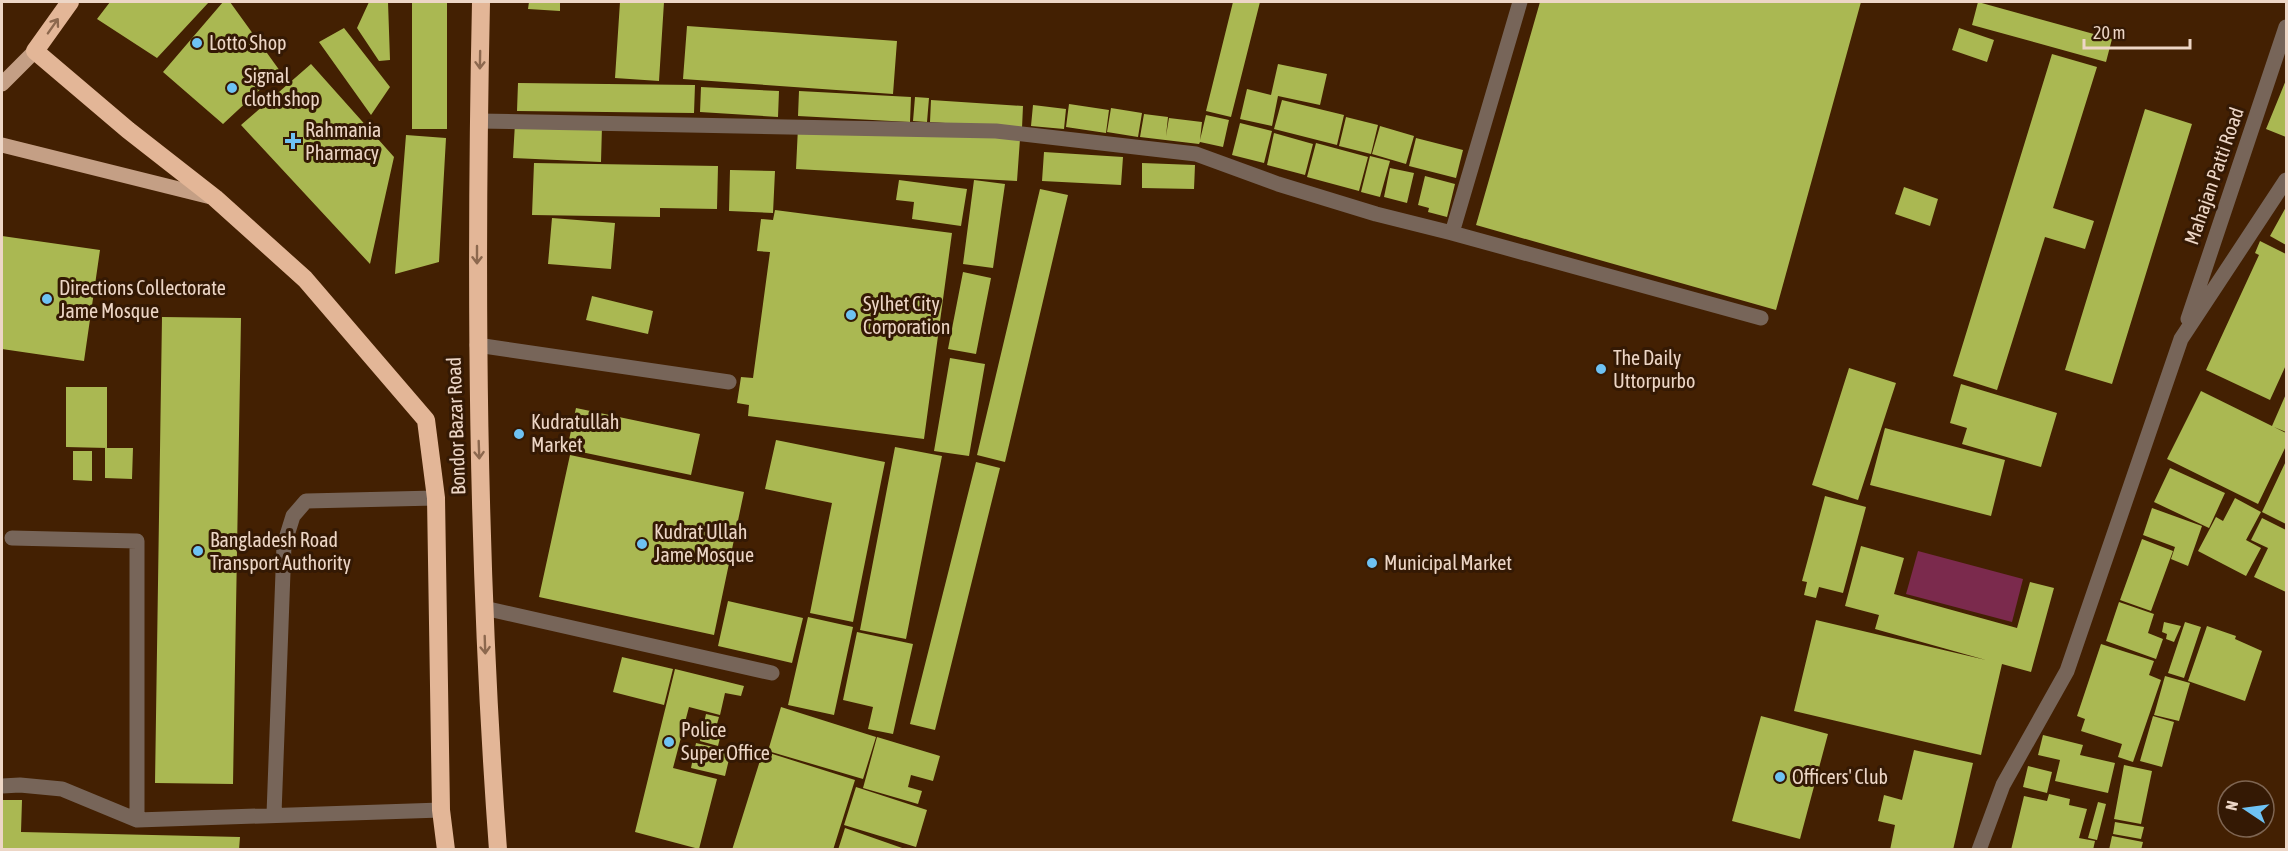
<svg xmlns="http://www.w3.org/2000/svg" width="2288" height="851" font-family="'Asap Condensed',sans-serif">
	<rect width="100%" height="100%" fill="#432002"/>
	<!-- green -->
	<path fill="#7b2a4d" d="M 1918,551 L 2023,579 L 2012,622 L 1906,594 Z"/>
	<!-- building -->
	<path fill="#aab852" d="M 110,2 L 209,2 L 157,58 L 97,19 Z
		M 223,2 L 230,2 L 280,71 L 223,124 L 163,72 Z
		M 369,2 L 388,2 L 390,60 L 379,61 L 357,28 Z
		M 412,2 L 447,2 L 447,129 L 412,129 Z
		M 529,2 L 560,2 L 560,11 L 528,9 Z
		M 620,2 L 664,2 L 659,81 L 615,78 Z
		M 1233,2 L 1260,2 L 1231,117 L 1206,111 Z
		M 1540,2 L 1861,2 L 1776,310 L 1476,225 Z
		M 1978,2 L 2112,39 L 2106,62 L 1972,25 Z
		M 687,26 L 897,41 L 893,94 L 683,79 Z
		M 344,28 L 390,87 L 371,115 L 319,42 Z
		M 1959,28 L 1994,40 L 1987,62 L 1952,50 Z
		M 2052,54 L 2097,67 L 2053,208 L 2094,221 L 2085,249 L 2045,237 L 1997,390 L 1953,376 Z
		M 311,64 L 394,157 L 370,264 L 241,125 Z
		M 1278,64 L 1327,74 L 1320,105 L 1278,96 L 1272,126 L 1240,119 L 1247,89 L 1271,95 Z
		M 2286,80 L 2286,137 L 2266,129 Z
		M 518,83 L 695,85 L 694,113 L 517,111 Z
		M 701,87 L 779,91 L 778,117 L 700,112 Z
		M 799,91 L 911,97 L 910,122 L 798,116 Z
		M 915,97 L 929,98 L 927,122 L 913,121 Z
		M 931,100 L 1023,106 L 1022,128 L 930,122 Z
		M 1282,100 L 1344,115 L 1337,145 L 1274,129 Z
		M 1069,104 L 1109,110 L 1106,133 L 1066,127 Z
		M 1033,105 L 1066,109 L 1064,129 L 1031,126 Z
		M 1111,108 L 1142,113 L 1138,137 L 1107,132 Z
		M 2145,109 L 2192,124 L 2112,384 L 2065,370 Z
		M 1144,114 L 1168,117 L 1166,136 L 1169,118 L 1202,122 L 1200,140 L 1206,115 L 1229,120 L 1223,147 L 1200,142 L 1199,144 L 1140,137 Z
		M 1346,117 L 1378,125 L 1371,154 L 1339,146 Z
		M 515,123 L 602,126 L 601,162 L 513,158 Z
		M 1240,123 L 1272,131 L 1264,163 L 1232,155 Z
		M 1380,126 L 1414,136 L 1406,164 L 1372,154 Z
		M 798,127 L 1020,139 L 1017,181 L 796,169 Z
		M 1274,133 L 1313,144 L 1305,175 L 1267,165 Z
		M 406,135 L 446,138 L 439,262 L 395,274 Z
		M 1416,138 L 1463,150 L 1456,178 L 1409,166 Z
		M 1316,143 L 1368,157 L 1359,191 L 1307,177 Z
		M 1044,152 L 1123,157 L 1121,185 L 1042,181 Z
		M 1370,156 L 1390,161 L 1380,197 L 1361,192 Z
		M 534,163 L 718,166 L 717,209 L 660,208 L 660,217 L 532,215 Z
		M 1142,163 L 1195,165 L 1194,189 L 1142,188 Z
		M 1390,168 L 1414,173 L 1407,203 L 1384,197 Z
		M 730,170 L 775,171 L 773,213 L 729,211 Z
		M 1425,176 L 1455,184 L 1447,217 L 1428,212 L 1429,208 L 1418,205 Z
		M 899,180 L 967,189 L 961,226 L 912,219 L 914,202 L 896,200 Z
		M 974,180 L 1005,184 L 993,268 L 963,264 Z
		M 1904,187 L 1938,199 L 1930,226 L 1895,214 Z
		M 1040,189 L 1068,195 L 1005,462 L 977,455 Z
		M 2286,207 L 2286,245 L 2270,236 Z
		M 775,210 L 952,233 L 924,439 L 748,416 L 749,405 L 737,403 L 741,377 L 753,378 L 770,252 L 757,251 L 761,219 L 773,220 Z
		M 552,218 L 615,223 L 611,269 L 548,264 Z
		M 2,236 L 100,250 L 84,361 L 2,349 Z
		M 2260,241 L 2286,254 L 2286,365 L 2270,400 L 2206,370 L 2259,255 L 2255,253 Z
		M 963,272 L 991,278 L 976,354 L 948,349 Z
		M 592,296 L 653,311 L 648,334 L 586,320 Z
		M 162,317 L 241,318 L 233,784 L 155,783 Z
		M 950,358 L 985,364 L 969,456 L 934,451 Z
		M 1849,368 L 1896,383 L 1858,500 L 1812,485 Z
		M 1961,384 L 2057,413 L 2041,467 L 1962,444 L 1967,428 L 1950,423 Z
		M 66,387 L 107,387 L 107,448 L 66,447 Z
		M 2201,391 L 2272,426 L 2286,394 L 2286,432 L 2274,427 L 2286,433 L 2286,446 L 2258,504 L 2167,459 Z
		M 576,408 L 700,434 L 691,475 L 567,449 Z
		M 1885,428 L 2005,460 L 1991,516 L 1870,485 Z
		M 776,440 L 885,462 L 853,622 L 810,613 L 832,503 L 765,489 Z
		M 895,447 L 942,456 L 906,639 L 860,630 Z
		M 105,448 L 133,448 L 132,479 L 105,478 Z
		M 73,451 L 92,451 L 92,481 L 73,480 Z
		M 570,455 L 744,492 L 714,635 L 539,597 Z
		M 2286,461 L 2286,524 L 2262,512 Z
		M 976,462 L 1000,468 L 935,730 L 910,724 Z
		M 2170,468 L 2225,493 L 2209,528 L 2154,502 Z
		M 1825,496 L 1866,507 L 1843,593 L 1819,587 L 1816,598 L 1804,595 L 1807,582 L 1802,581 Z
		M 2235,498 L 2261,512 L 2246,540 L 2261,548 L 2246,576 L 2198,551 L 2216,517 L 2223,521 Z
		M 2152,508 L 2202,526 L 2188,566 L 2171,559 L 2175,547 L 2143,535 Z
		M 2262,518 L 2286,530 L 2286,592 L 2254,577 L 2268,548 L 2251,540 Z
		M 2142,539 L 2173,551 L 2151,611 L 2120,600 Z
		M 1861,546 L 1904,558 L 1894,594 L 2017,628 L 2030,582 L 2054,588 L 2031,672 L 2002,664 L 1981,755 L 1794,711 L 1816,620 L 1986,660 L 1875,629 L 1879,615 L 1845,606 Z
		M 728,601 L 803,618 L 792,663 L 718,646 Z
		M 2119,602 L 2154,614 L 2148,633 L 2163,639 L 2156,659 L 2106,641 Z
		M 808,617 L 853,627 L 834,715 L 788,705 Z
		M 2164,622 L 2181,626 L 2174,642 L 2166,639 L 2167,634 L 2162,632 Z
		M 2185,622 L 2201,627 L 2184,678 L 2168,673 Z
		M 2207,626 L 2236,636 L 2235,639 L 2262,651 L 2245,701 L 2188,681 Z
		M 857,632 L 913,644 L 893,734 L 868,729 L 873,707 L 843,700 Z
		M 2101,644 L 2154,661 L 2149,675 L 2161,680 L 2133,762 L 2118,757 L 2122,744 L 2081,731 L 2085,719 L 2077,716 Z
		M 622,657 L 673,669 L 664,705 L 613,692 Z
		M 675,669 L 744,686 L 741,696 L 725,693 L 720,715 L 689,707 L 673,768 L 717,779 L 699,849 L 635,832 Z
		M 2165,676 L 2190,683 L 2179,721 L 2154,715 Z
		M 781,707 L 876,737 L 863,779 L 768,751 Z
		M 706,714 L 719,717 L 717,724 L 723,726 L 718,746 L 700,741 Z
		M 1761,716 L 1828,734 L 1800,839 L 1732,821 Z
		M 2153,716 L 2174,722 L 2162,767 L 2140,761 Z
		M 2043,735 L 2083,745 L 2080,755 L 2115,763 L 2108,793 L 2055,781 L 2060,760 L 2038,755 Z
		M 877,737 L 940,756 L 933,781 L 911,775 L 908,787 L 922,791 L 918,804 L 863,788 Z
		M 696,743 L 731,751 L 725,776 L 691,768 Z
		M 1914,750 L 1973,763 L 1953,850 L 1890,850 L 1895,825 L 1878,821 L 1884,795 L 1902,800 Z
		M 763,751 L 855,780 L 833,850 L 732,850 Z
		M 2124,765 L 2152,771 L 2141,824 L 2114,819 Z
		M 2028,766 L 2052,772 L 2047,793 L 2023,787 Z
		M 856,787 L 927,810 L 916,847 L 844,825 Z
		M 2049,794 L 2070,799 L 2069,805 L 2087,809 L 2079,838 L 2095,841 L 2093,850 L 2011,850 L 2024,796 L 2047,801 Z
		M 2,800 L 22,800 L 21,832 L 240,837 L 239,850 L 2,850 Z
		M 2098,802 L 2106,804 L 2097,840 L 2088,838 Z
		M 2115,822 L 2144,827 L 2141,839 L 2113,834 Z
		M 845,828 L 905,849 L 904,850 L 838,850 Z
		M 2112,836 L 2143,842 L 2141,850 L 2109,850 Z"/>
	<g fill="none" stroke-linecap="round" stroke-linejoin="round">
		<!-- minor -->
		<path stroke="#776559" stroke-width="15" d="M 478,121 L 996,131 L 1196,154 L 1278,184 L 1376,214 L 1452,233 L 1520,2
			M 1452,233 L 1761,318
			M 2188,319 L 2286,27
			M 477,345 L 729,382
			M 12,538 L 137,541 L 137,820
			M 484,608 L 772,673
			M 2,786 L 20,785 L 62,789 L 137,820 L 441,810
			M 274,814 L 284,545 L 293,516 L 306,501 L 436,498
			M 1979,850 L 2003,785 L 2067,671 L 2181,339 L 2286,180"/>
		<!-- major -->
		<path stroke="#c49f85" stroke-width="15" d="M 2,84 L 35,51
			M 2,145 L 211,197"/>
		<!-- highway -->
		<path stroke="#e3b697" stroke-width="18" d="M 70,2 L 35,51 L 128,130 L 215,198 L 305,279 L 426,420 L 436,498 L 441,810 L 446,850
			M 481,2 C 475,285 477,567 498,850"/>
	</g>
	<!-- one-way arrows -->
	<defs><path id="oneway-shaft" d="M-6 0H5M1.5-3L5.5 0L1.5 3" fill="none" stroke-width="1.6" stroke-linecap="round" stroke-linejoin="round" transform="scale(1.5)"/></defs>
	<g stroke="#8c684e">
		<use href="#oneway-shaft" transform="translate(53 26) rotate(-55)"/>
		<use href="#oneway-shaft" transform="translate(480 60) rotate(91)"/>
		<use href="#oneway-shaft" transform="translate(477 255) rotate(90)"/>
		<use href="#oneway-shaft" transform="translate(479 450) rotate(88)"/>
		<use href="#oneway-shaft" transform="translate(485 645) rotate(88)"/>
	</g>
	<!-- markers -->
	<g fill="#6ec2f3" stroke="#341904" stroke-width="2">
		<circle cx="197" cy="43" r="6"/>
		<circle cx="232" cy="88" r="6"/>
		<path d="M290 132h6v6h6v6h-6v6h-6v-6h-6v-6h6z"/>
		<circle cx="47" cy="299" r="6"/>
		<circle cx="851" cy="315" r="6"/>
		<circle cx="1601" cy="369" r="6"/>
		<circle cx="519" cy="434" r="6"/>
		<circle cx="642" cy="544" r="6"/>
		<circle cx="198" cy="551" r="6"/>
		<circle cx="1372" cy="563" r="6"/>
		<circle cx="669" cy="742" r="6"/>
		<circle cx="1780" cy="777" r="6"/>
	</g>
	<g text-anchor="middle" stroke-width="6" stroke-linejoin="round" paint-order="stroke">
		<!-- poi labels -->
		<g font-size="20" fill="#edd6c6" stroke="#341904" text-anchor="start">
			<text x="209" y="50">Lotto Shop</text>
			<text x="244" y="83">Signal<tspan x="244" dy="23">cloth shop</tspan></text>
			<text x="305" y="137">Rahmania<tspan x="305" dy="23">Pharmacy</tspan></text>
			<text x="59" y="295">Directions Collectorate<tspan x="59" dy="23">Jame Mosque</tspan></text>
			<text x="863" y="311">Sylhet City<tspan x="863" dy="23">Corporation</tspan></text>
			<text x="1613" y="365">The Daily<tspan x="1613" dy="23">Uttorpurbo</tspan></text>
			<text x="531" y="429">Kudratullah<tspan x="531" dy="23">Market</tspan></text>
			<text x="654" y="539">Kudrat Ullah<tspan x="654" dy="23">Jame Mosque</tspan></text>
			<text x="210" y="547">Bangladesh Road<tspan x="210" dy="23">Transport Authority</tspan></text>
			<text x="1384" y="570">Municipal Market</text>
			<text x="681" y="737">Police<tspan x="681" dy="23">Super Office</tspan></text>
			<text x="1792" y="784">Officers' Club</text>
		</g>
		<!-- street labels -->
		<g font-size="20" fill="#edd6c6" stroke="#341904">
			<text transform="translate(2214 176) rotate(-71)" y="7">Mahajan Patti Road</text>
			<text transform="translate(456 426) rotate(-92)" y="7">Bondor Bazar Road</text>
		</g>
	</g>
	<!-- border -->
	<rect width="2288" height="851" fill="none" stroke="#edd6c6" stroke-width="6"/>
	<!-- north arrow -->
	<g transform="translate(2246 809) rotate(283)"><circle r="28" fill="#341904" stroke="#7e6552" stroke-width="1.5"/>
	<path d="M0-4.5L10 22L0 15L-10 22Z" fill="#6ec2f3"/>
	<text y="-9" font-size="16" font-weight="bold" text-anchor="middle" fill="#edd6c6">N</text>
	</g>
	<!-- scale -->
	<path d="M2084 39v9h106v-9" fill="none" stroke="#edd6c6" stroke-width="3"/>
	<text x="2093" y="39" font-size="18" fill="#edd6c6" stroke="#341904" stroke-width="4.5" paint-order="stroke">20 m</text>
</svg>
